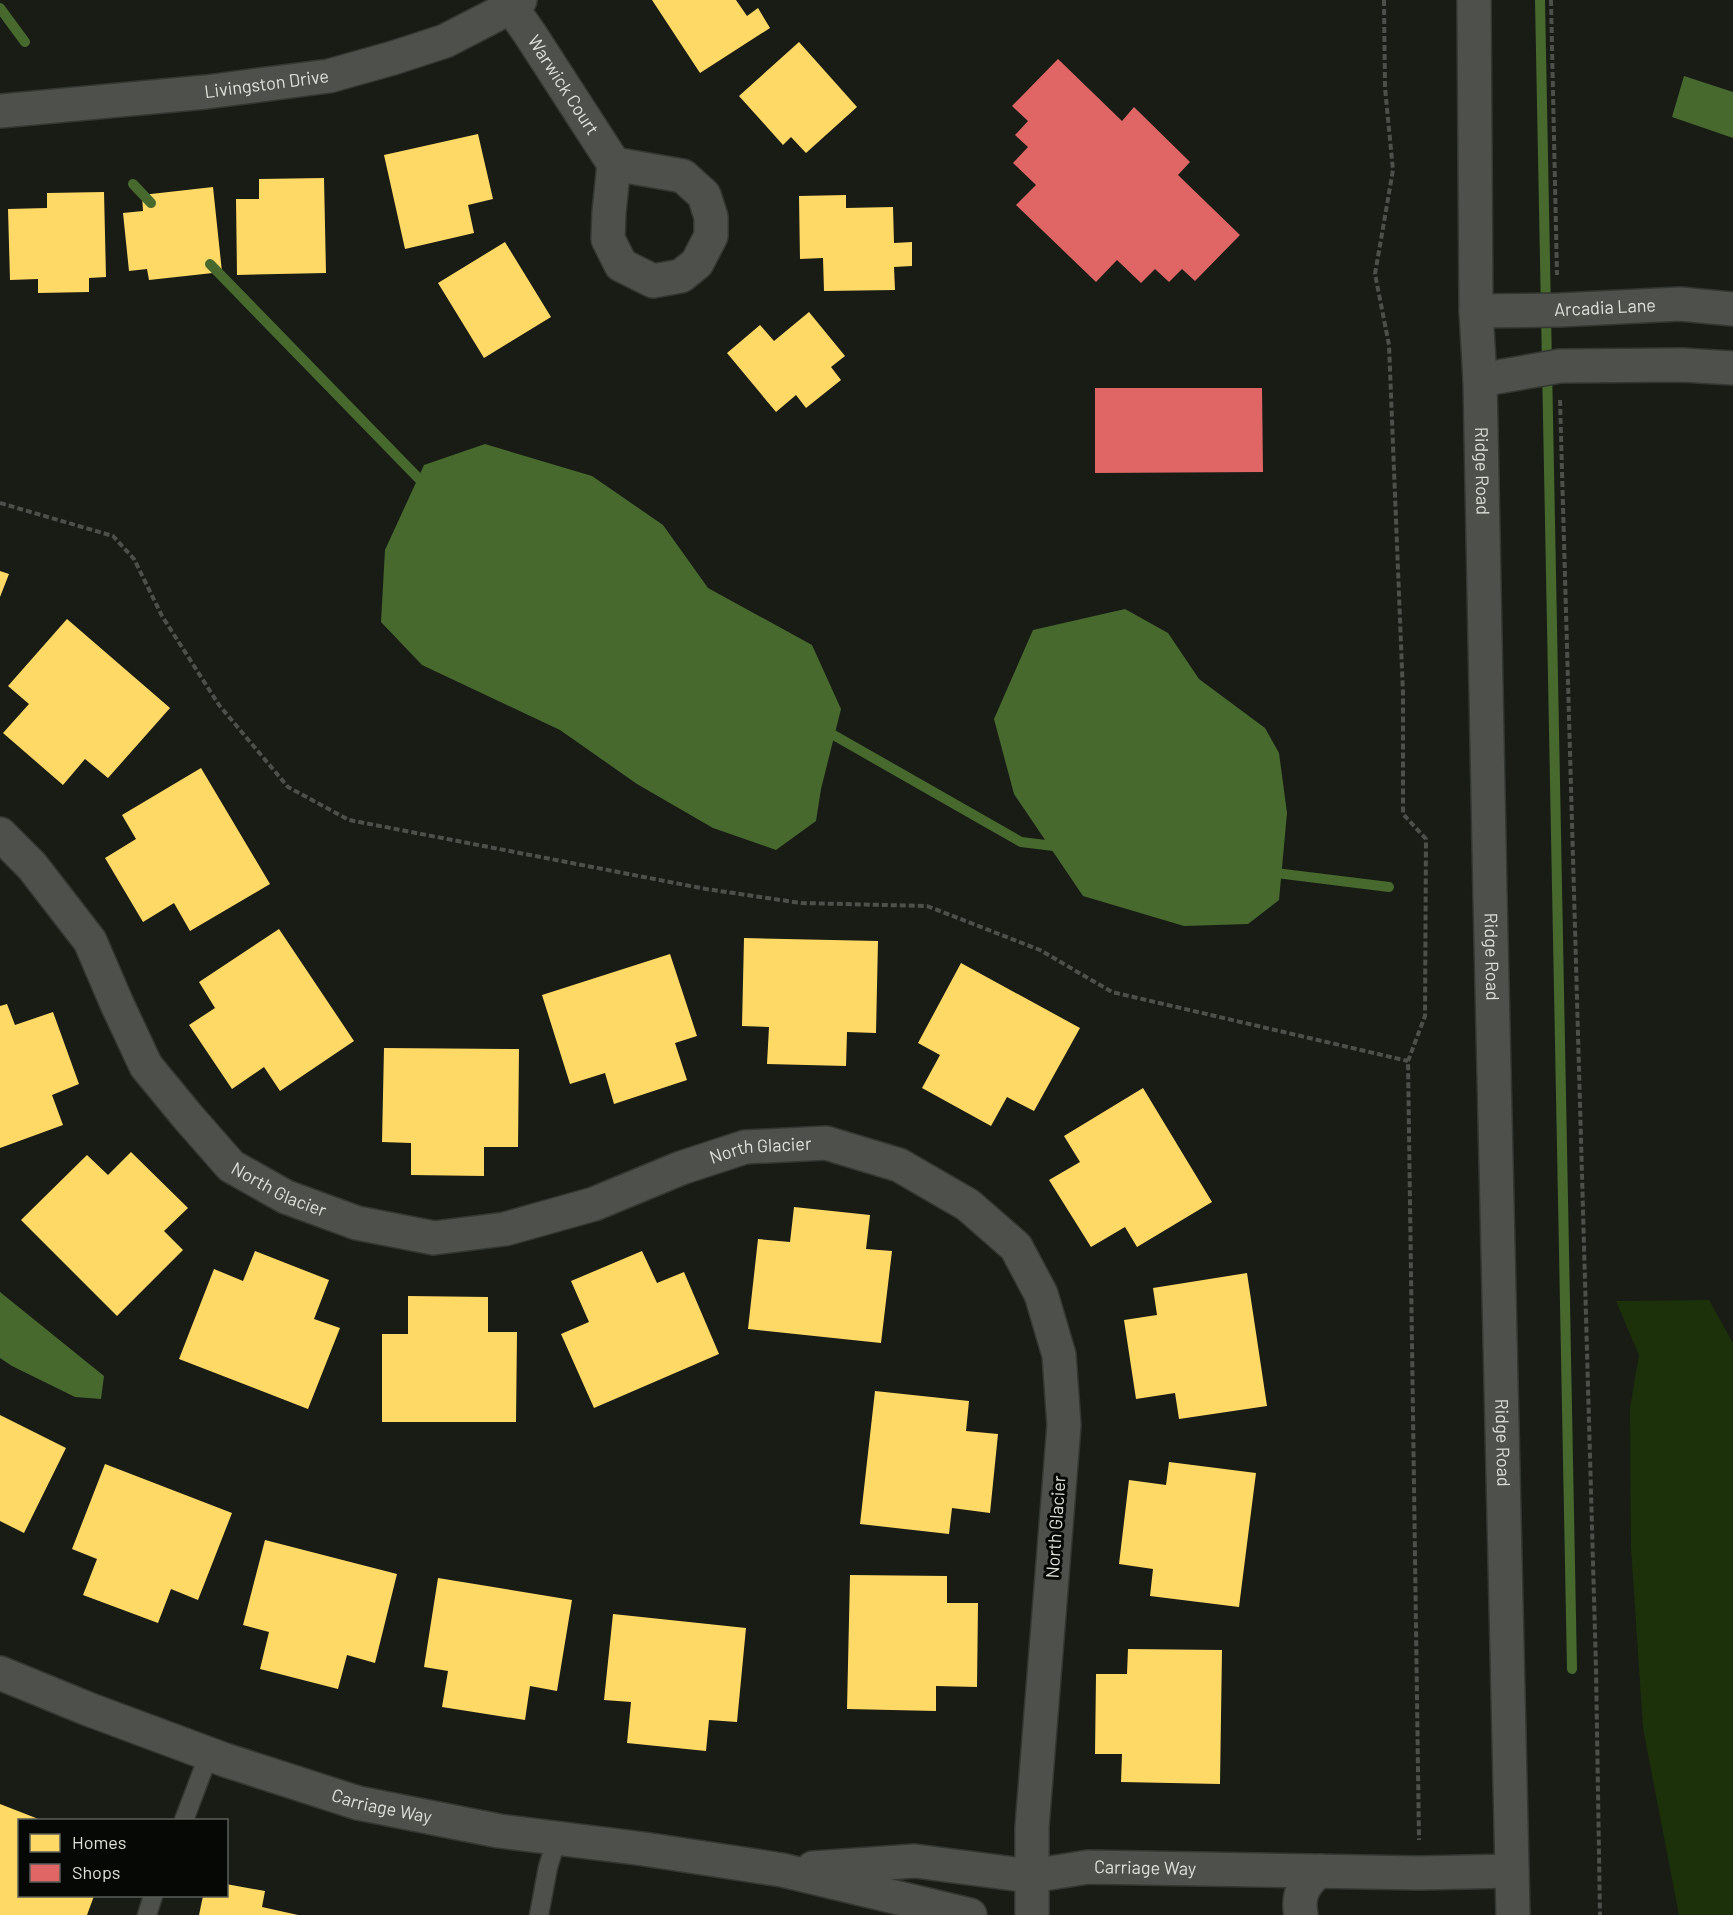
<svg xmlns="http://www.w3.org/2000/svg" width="1733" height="1915" font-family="Barlow,sans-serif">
	<rect width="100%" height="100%" fill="#181c15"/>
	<!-- green -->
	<path fill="#1c310a" d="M 1709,1300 L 1733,1343 L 1733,1915 L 1679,1915 L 1643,1728 L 1631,1548 L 1630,1408 L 1639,1355 L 1616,1301 Z"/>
	<!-- water -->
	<path fill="#47692e" d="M 1684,76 L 1733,92 L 1733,138 L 1672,117 Z
		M 485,444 L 592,476 L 663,525 L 708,588 L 812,645 L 841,709 L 821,789 L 816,821 L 776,850 L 713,828 L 637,784 L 560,730 L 422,665 L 381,622 L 385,550 L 424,465 Z
		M 1125,609 L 1168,633 L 1199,679 L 1265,728 L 1279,753 L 1287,813 L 1279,900 L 1248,924 L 1184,926 L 1083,896 L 1014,794 L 994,719 L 1033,630 Z
		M 0,1292 L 104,1376 L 101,1399 L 75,1397 L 12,1366 L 0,1358 Z"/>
	<!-- homes -->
	<path fill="#ffd966" d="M 652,0 L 736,0 L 747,16 L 758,8 L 770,28 L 700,73 Z
		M 799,42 L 857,107 L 806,153 L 791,137 L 783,145 L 739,96 Z
		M 478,134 L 493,199 L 468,205 L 474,233 L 405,249 L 384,155 Z
		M 324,178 L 326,273 L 237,275 L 236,199 L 259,199 L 259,179 Z
		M 213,187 L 222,272 L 149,280 L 147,269 L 129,271 L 123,213 L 143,211 L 142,195 Z
		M 104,192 L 106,277 L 89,278 L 89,292 L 38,293 L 38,279 L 10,280 L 8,209 L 47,208 L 47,193 Z
		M 846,195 L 846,208 L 893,207 L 894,243 L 912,242 L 912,266 L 894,267 L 895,290 L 824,291 L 823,258 L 800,259 L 799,196 Z
		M 505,242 L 551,317 L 484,358 L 438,283 Z
		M 809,312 L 845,356 L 831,367 L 841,380 L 806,408 L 796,395 L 776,412 L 727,353 L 760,325 L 774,341 Z
		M 0,571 L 9,574 L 0,597 Z
		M 67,619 L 170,708 L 108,778 L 85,759 L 63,785 L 3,733 L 29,704 L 8,686 Z
		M 201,768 L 270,884 L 190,931 L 174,903 L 143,922 L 105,858 L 136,839 L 122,815 Z
		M 279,929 L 354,1041 L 280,1091 L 264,1067 L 232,1089 L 189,1025 L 215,1008 L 199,982 Z
		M 744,938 L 878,941 L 876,1033 L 847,1032 L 846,1066 L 767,1064 L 769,1027 L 742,1026 Z
		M 670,954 L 697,1036 L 675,1043 L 687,1080 L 614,1104 L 605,1073 L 570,1084 L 542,995 Z
		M 961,963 L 1080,1028 L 1034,1111 L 1007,1097 L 991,1126 L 922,1088 L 940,1055 L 918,1043 Z
		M 7,1004 L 15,1025 L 53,1012 L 79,1084 L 52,1095 L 63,1125 L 0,1148 L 0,1006 Z
		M 384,1048 L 519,1049 L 518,1147 L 484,1147 L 484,1176 L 411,1175 L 411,1143 L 382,1142 Z
		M 1143,1088 L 1212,1202 L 1137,1247 L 1125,1227 L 1091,1247 L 1049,1180 L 1080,1162 L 1064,1136 Z
		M 131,1152 L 188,1208 L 164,1231 L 183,1250 L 117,1316 L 21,1220 L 87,1155 L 108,1175 Z
		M 794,1207 L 870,1215 L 866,1249 L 892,1251 L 881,1343 L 748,1329 L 758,1239 L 790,1242 Z
		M 255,1251 L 329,1280 L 314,1319 L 340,1328 L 308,1409 L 179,1359 L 214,1269 L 243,1281 Z
		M 642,1251 L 657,1283 L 684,1272 L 719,1354 L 594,1408 L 561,1334 L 589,1322 L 571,1281 Z
		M 1247,1273 L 1267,1406 L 1179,1419 L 1175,1393 L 1136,1399 L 1124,1320 L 1157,1315 L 1153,1288 Z
		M 408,1296 L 488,1297 L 488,1332 L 517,1332 L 516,1422 L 382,1422 L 382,1334 L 408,1334 Z
		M 875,1391 L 969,1401 L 966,1431 L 998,1434 L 990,1513 L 952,1508 L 949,1534 L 860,1524 Z
		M 0,1415 L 66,1448 L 24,1533 L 0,1521 Z
		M 1169,1462 L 1256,1473 L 1239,1607 L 1150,1596 L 1153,1569 L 1119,1564 L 1129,1480 L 1166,1485 Z
		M 105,1464 L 232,1513 L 198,1600 L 171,1589 L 158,1623 L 83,1595 L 97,1559 L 72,1549 Z
		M 265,1540 L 397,1574 L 375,1663 L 347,1655 L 338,1689 L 260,1669 L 269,1632 L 243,1625 Z
		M 850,1575 L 947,1576 L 947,1603 L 978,1603 L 977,1687 L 936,1686 L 936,1711 L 847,1709 Z
		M 438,1578 L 572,1600 L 557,1691 L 530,1686 L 525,1720 L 442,1707 L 448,1671 L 424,1667 Z
		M 613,1614 L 746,1628 L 737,1722 L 709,1720 L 706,1751 L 627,1743 L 631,1702 L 604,1700 Z
		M 1128,1649 L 1222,1650 L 1220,1784 L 1121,1782 L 1122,1754 L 1095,1754 L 1096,1674 L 1127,1674 Z
		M 0,1804 L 41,1820 L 20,1820 L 20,1896 L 94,1896 L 87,1915 L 0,1915 Z
		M 226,1884 L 265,1891 L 262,1907 L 298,1915 L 199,1915 L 203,1896 L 226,1896 Z"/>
	<!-- shops -->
	<path fill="#e06666" d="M 1058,59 L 1122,121 L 1134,107 L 1190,162 L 1178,175 L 1240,235 L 1195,281 L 1182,269 L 1169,282 L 1155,269 L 1141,283 L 1117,260 L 1096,282 L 1016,205 L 1036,185 L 1013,163 L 1028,147 L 1015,135 L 1028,121 L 1012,106 Z
		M 1095,388 L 1262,388 L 1263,472 L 1095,473 Z"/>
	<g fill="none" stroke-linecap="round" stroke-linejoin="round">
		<!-- stream -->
		<path stroke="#47692e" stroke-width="10" d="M 1540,0 L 1572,1669
			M 0,8 L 25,42
			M 133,184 L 151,203
			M 210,264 L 427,487
			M 823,729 L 1021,842 L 1062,847
			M 1268,872 L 1389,887"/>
		<defs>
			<path id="service" d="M 184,1820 L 209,1754
				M 147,1915 L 153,1896
				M 539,1915 L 548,1867 L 557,1838"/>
			<g id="minor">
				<path id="s1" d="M 511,7 L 530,34 L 614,164 L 609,212 L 608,239 L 621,265 L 653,281 L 681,276 L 697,263 L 711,236 L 711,217 L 704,195 L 683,176 L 614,164"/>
				<path id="s2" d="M 0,111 L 206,92 L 329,76 L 393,58 L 445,41 L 511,7 L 520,0"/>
				<path id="s3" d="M 1476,311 L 1560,310 L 1680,304 L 1733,309"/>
				<path d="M 1480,380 L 1560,366 L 1682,365 L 1733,368"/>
				<path id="s4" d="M 0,834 L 32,866 L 90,941 L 117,1004 L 146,1066 L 188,1117 L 231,1166 L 286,1197 L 357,1223 L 434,1238 L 505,1229 L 594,1204 L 681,1168 L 745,1147 L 826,1143 L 899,1165 L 968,1205 L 1016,1247 L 1041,1294 L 1059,1355 L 1064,1425 L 1032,1827 L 1032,1915"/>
				<path id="s5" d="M 0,1673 L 88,1709 L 225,1760 L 358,1803 L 499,1831 L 644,1849 L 782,1870 L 970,1915"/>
				<path id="s6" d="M 813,1868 L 915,1861 L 1031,1876 L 1088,1867 L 1419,1873 L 1512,1871"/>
				<path d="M 1301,1915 C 1297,1896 1304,1882 1320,1871"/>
			</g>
			<g id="tertiary">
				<path id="s7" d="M 1474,0 L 1476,311 L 1480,380 L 1490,895 L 1513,1915"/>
			</g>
		</defs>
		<!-- service casing -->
		<use href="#service" stroke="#333731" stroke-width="21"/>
		<!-- minor casing -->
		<use href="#minor" stroke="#333731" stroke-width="36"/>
		<!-- tertiary casing -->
		<use href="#tertiary" stroke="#333731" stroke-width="36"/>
		<!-- path -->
		<path stroke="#4d4f4b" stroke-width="4" stroke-dasharray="6 3" stroke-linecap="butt" d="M 1384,0 L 1385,88 L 1393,170 L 1375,274 L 1389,345 L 1403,694 L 1403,814 L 1426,839 L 1425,1016 L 1408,1061 L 1419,1840
			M 1551,0 L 1557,275
			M 1560,400 L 1596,1668 L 1600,1915
			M 0,503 L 113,536 L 134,559 L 162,616 L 219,705 L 288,787 L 349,820 L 706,889 L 801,903 L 927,906 L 1040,950 L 1112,992 L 1408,1061"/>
		<!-- service -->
		<use href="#service" stroke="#4e504c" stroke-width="18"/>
		<!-- minor -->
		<use href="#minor" stroke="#4e504c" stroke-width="33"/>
		<!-- tertiary -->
		<use href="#tertiary" stroke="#4e504c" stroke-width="33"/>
	</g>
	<g text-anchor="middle" stroke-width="6" stroke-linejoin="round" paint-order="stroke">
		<!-- street labels -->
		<g font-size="18" fill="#dce1d8" stroke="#050804">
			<text dy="6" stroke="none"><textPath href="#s2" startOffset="268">Livingston Drive</textPath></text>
			<text dy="6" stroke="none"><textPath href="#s1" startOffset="94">Warwick Court</textPath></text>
			<text dy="6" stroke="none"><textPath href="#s3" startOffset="129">Arcadia Lane</textPath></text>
			<text dy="6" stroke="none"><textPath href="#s7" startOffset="471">Ridge Road</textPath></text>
			<text dy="6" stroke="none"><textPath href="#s7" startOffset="957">Ridge Road</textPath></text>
			<text dy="6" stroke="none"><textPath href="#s4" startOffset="966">North Glacier</textPath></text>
			<text dy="6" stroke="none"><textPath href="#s4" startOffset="462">North Glacier</textPath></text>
			<text dy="6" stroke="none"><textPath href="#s7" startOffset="1443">Ridge Road</textPath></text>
			<text transform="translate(1056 1527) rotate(-86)" y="6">North Glacier</text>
			<text dy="6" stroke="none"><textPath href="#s5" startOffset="405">Carriage Way</textPath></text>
			<text dy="6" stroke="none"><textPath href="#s6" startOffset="334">Carriage Way</textPath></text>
		</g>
	</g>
	<!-- legend -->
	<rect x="18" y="1819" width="210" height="78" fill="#050804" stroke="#5b5f59" stroke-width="1.5"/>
	<rect x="30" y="1834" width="30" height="18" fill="#ffd966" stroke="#5b5f59" stroke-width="1.5"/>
	<text x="72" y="1849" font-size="18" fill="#dce1d8">Homes</text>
	<rect x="30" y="1864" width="30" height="18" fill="#e06666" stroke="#5b5f59" stroke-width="1.5"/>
	<text x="72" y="1879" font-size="18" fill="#dce1d8">Shops</text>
</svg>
